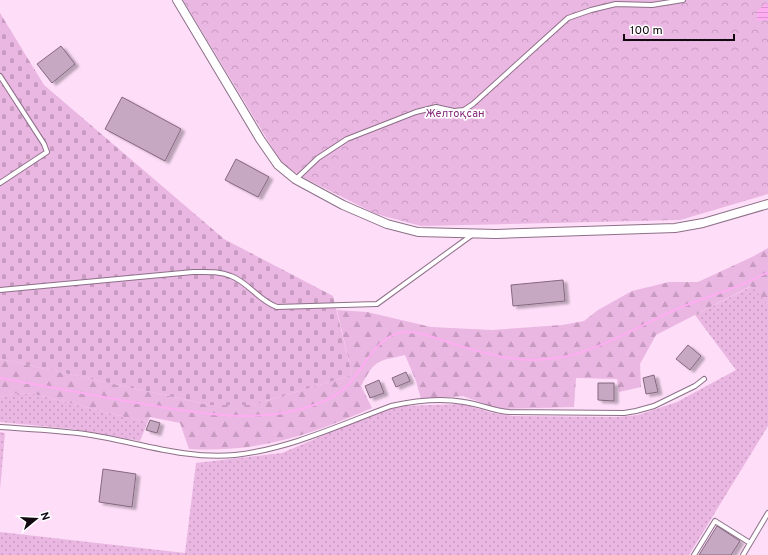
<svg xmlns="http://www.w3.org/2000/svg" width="768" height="555" font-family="Overpass,sans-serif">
	<defs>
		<pattern id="grass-dots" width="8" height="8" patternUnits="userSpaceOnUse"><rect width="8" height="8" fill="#eab6e2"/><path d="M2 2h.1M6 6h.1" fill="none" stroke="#c89bc1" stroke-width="1.8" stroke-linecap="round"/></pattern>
		<pattern id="forest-firs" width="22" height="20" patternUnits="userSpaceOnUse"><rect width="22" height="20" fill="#eab6e2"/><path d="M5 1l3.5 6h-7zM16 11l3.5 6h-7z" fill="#c89bc1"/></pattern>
		<pattern id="cemetery-stones" width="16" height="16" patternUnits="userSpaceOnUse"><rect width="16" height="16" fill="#eab6e2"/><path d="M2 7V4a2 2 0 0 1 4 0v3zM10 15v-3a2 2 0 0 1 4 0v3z" fill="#c89bc1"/></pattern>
		<pattern id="park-crowns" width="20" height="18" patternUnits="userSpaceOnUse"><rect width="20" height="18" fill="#eab6e2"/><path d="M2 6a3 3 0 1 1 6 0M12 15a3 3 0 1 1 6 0" fill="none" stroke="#c89bc1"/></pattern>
		<pattern id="water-rules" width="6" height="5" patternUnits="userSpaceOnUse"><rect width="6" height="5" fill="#feadf2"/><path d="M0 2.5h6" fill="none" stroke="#d993ce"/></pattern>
		<filter id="shadow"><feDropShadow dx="4" dy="2.5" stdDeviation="1" flood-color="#0004"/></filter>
	</defs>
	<rect width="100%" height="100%" fill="#feddf8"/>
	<!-- grass -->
	<path fill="url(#grass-dots)" d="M 752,286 L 768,304 L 768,426 L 689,555 L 0,555 L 0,532 L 185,553 L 196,463 L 282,453 L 385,409 L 403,406 L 463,404 L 493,413 L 513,416 L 617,417 L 638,415 L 677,402 L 736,370 L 695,315 Z
		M 18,393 L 34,394 L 133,419 L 148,421 L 140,441 L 72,429 L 0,422 L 0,397 Z
		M 0,432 L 5,433 L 0,490 Z"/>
	<!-- forest -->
	<path fill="url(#forest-firs)" d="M 768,248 L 768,304 L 751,286 L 656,335 L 640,364 L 641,387 L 619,392 L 617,379 L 576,378 L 574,407 L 499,409 L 463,396 L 421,399 L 416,381 L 405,355 C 375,362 376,359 361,386 L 372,408 C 310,435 258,453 189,449 L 180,423 L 150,417 L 148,421 L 133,419 L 34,394 L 18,393 L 0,397 L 0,359 L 210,405 L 253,405 L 352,375 L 337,310 L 367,312 L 431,327 L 492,330 L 562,325 L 584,321 L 598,310 L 632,291 L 669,282 L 698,282 L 754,256 Z"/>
	<!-- cemetery -->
	<path fill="url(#cemetery-stones)" d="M 0,13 L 44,85 L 224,239 L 333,296 L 352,375 L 253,405 L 210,405 L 0,359 Z"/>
	<!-- park -->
	<path fill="url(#park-crowns)" d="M 183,0 L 768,0 L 768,194 L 680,220 L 421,226 L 376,214 L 304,178 L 282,164 Z"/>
	<!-- water -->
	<path fill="url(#water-rules)" d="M 766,3 L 768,5 L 768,20 L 757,21 L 757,11 Z"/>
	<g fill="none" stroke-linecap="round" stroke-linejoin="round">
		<!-- stream -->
		<path stroke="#feadf2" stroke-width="2" d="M 0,378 C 42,386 84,393 126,401 C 188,411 253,427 314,405 C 327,401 340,394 349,384 C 366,365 376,335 405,332 C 422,331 440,340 457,345 C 473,350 492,355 509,358 C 578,369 624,331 684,306 C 712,295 742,287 768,272"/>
	</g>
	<!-- building -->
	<path fill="#c7a8c2" stroke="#84687f" filter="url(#shadow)" d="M 61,46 L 75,64 L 52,83 L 37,64 Z
		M 122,97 L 181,129 L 165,161 L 105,129 Z
		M 236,159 L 269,177 L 258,197 L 225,180 Z
		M 563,280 L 565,301 L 513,306 L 511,285 Z
		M 688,345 L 701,356 L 690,370 L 676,359 Z
		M 406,372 L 410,381 L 396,387 L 392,378 Z
		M 654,375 L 658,392 L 646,394 L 643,378 Z
		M 379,380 L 384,393 L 370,398 L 365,386 Z
		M 598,383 L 614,383 L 614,401 L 598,400 Z
		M 150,420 L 160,423 L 157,433 L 146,430 Z
		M 103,469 L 136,474 L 132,507 L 99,502 Z
		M 717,526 L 740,541 L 731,555 L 699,555 Z"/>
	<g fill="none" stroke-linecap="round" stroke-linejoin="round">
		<defs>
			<path id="lane" d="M 0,76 L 44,144 L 47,152 L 0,183
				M 296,179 L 318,158 L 347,139 L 416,112 L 436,107 L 454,111 L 464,110 L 473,104 L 568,18 L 591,10 L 616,4 L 652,5 L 683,0
				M 0,290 L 193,272 C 206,272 219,271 231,276 C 248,282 259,301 277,307 L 377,304 L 472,235
				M 0,427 C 28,429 57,430 85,434 C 134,441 184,460 235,455 C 289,449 340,425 391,406 C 413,401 441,398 464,402 C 480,404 493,411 509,412 L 624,413 L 636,411 L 654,406 L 695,386 L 704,379
				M 694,555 L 715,521 L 750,543
				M 743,555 L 768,513"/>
			<path id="street" d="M 177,0 L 260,139 L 278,165 L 295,179 L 343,205 L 387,224 L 418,232 L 496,234 L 675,228 L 703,223 L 768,204"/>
		</defs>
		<!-- lane casing -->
		<use href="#lane" stroke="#8d7088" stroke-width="6"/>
		<!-- street casing -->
		<use href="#street" stroke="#8d7088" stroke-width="10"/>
		<!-- lane -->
		<use href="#lane" stroke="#fff" stroke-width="4"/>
		<!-- street -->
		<use href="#street" stroke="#fff" stroke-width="8"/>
	</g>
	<g text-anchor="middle" stroke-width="3.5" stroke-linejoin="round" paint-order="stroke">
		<!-- park labels -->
		<g font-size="11" fill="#85297c" stroke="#fff">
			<text x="455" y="117">Желтоқсан</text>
		</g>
	</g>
	<!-- north arrow -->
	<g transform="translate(36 519) rotate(72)" stroke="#ffffff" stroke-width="3" paint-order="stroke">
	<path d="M0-3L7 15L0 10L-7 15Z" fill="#120810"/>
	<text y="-6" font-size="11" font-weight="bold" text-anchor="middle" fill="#120810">N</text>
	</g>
	<!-- scale -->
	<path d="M624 34v6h110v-6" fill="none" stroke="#120810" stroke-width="2"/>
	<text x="630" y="34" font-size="12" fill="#120810" stroke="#ffffff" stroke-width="3" paint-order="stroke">100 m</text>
</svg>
